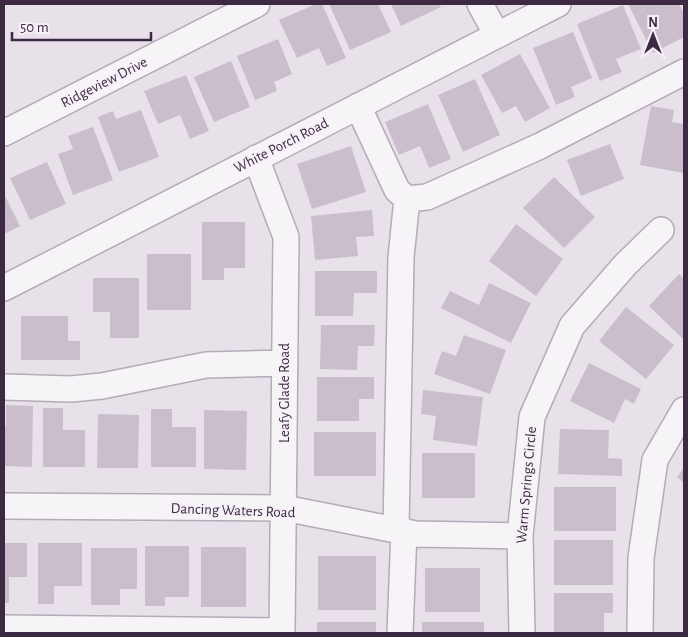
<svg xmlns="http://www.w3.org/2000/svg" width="688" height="637" font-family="'Alegreya Sans',sans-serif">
	<rect width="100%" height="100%" fill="#e8e1ea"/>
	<!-- building -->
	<path fill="#cabecd" d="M 316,4 L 322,4 L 346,58 L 327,66 L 319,48 L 297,58 L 279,20 Z
		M 329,4 L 378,4 L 391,32 L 350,50 Z
		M 391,4 L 439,4 L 441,7 L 401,26 Z
		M 628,4 L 679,4 L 684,13 L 684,37 L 653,53 Z
		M 623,5 L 641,49 L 616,59 L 622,72 L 600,81 L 577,24 Z
		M 573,32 L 592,78 L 571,87 L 575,97 L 556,105 L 533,48 Z
		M 278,39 L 292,74 L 274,82 L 277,91 L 255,100 L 237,56 Z
		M 520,54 L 550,108 L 525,122 L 516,106 L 502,113 L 481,75 Z
		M 231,61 L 250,107 L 214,122 L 194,77 Z
		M 186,75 L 209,131 L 190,139 L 180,115 L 158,124 L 144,91 Z
		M 475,79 L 500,135 L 463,152 L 438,95 Z
		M 428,104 L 451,159 L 429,168 L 420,146 L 399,155 L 385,122 Z
		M 651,106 L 674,110 L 672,122 L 684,124 L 684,173 L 640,165 Z
		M 141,110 L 159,157 L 119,172 L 98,117 L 113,111 L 116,119 Z
		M 93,127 L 113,180 L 73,195 L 58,154 L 73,149 L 68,136 Z
		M 610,144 L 624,179 L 581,196 L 567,160 Z
		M 351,146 L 366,192 L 312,209 L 297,164 Z
		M 47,162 L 66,204 L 30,220 L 10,178 Z
		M 554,177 L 595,217 L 564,248 L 523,208 Z
		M 4,194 L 20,226 L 4,234 Z
		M 372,210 L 374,236 L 356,237 L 358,256 L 315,260 L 311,216 Z
		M 202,222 L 245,222 L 245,268 L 224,268 L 224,280 L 202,280 Z
		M 516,224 L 563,259 L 536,296 L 489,261 Z
		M 147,254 L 191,254 L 191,310 L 147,310 Z
		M 315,271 L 377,271 L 377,293 L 354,293 L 353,316 L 315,316 Z
		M 679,274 L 684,279 L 684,340 L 649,306 Z
		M 93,278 L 139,278 L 139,338 L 110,338 L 110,312 L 93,312 Z
		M 489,283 L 531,303 L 511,343 L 441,308 L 450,291 L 479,305 Z
		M 626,307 L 674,345 L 646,379 L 599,341 Z
		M 21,316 L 68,316 L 68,341 L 80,341 L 80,360 L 21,360 Z
		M 321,325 L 375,325 L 374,346 L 358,346 L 357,370 L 320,369 Z
		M 464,335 L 506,350 L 490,394 L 434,374 L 442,351 L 456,356 Z
		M 589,363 L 641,389 L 634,404 L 625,399 L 614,423 L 570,401 Z
		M 317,377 L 374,377 L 374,399 L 359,399 L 359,421 L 317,421 Z
		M 423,390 L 483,397 L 477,446 L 433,440 L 436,416 L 421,414 Z
		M 6,405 L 33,406 L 32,467 L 4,466 L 4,426 L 6,426 Z
		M 43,408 L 63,408 L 63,430 L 85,430 L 85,467 L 43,467 Z
		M 151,409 L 172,409 L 172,427 L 196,427 L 196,467 L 151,467 Z
		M 204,410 L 247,411 L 246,470 L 204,469 Z
		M 98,414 L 139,415 L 138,468 L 97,468 Z
		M 560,429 L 609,430 L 608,458 L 622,459 L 622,476 L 558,474 Z
		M 314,432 L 376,432 L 376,476 L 314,476 Z
		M 422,453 L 475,453 L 475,498 L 422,498 Z
		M 684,468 L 684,483 L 677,477 Z
		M 554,487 L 616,487 L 616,531 L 554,531 Z
		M 554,540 L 613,540 L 613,585 L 554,585 Z
		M 4,543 L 27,543 L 27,577 L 9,577 L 9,603 L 4,603 Z
		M 38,543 L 82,543 L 82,586 L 54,586 L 54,604 L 38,604 Z
		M 145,546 L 189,546 L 189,597 L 165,597 L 165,606 L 145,606 Z
		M 201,547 L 246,547 L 246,607 L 201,607 Z
		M 91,548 L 137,548 L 137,589 L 120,589 L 120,605 L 91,605 Z
		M 318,556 L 376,556 L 376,610 L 318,610 Z
		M 425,568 L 480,568 L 480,612 L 425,612 Z
		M 554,593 L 613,593 L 613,613 L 604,613 L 604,633 L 554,633 Z
		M 317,622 L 376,622 L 376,633 L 317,633 Z
		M 422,622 L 484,622 L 484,633 L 422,633 Z"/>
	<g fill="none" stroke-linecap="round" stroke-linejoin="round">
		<defs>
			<path id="minor" d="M 480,4 L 497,35
				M 358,106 L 397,190 L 407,199 L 427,197 L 540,146 L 684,72
				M 4,133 L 257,4
				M 256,158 L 286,237 L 282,633
				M 4,288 L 558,4
				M 4,387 L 71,389 L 102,386 L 206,365 L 285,363
				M 4,506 L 284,508 L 416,534 L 520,536
				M 396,530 L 401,257 L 407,199
				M 4,628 L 282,631
				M 400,633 L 404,531
				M 522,633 L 520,536 L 532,417 L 572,326 L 625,265 L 661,230
				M 640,633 L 641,558 L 655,460 L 684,410"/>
		</defs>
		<!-- minor casing -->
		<use href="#minor" stroke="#b5aab8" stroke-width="28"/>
		<!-- minor -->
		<use href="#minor" stroke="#f7f4f8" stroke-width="25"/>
	</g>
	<g text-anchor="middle" stroke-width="4" stroke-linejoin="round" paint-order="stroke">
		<!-- street labels -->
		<g font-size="15" fill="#3d2942" stroke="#f6f0f7">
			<text transform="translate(104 82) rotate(-27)" y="5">Ridgeview Drive</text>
			<text transform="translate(281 145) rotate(-27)" y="5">White Porch Road</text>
			<text transform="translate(284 393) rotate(-90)" y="5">Leafy Glade Road</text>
			<text transform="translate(526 485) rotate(-85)" y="5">Warm Springs Circle</text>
			<text transform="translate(233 510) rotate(2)" y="5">Dancing Waters Road</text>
		</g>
	</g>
	<!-- border -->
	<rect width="688" height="637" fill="none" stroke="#3d2942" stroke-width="10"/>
	<!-- north arrow -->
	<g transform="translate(653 35)" stroke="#f6f0f7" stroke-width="4" paint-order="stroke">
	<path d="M0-4L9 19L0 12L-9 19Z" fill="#3d2942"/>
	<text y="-8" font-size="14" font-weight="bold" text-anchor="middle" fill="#3d2942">N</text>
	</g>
	<!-- scale -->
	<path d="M12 32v8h139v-8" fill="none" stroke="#3d2942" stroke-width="2.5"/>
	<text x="20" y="32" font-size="15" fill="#3d2942" stroke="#f6f0f7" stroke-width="4" paint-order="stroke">50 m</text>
</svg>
